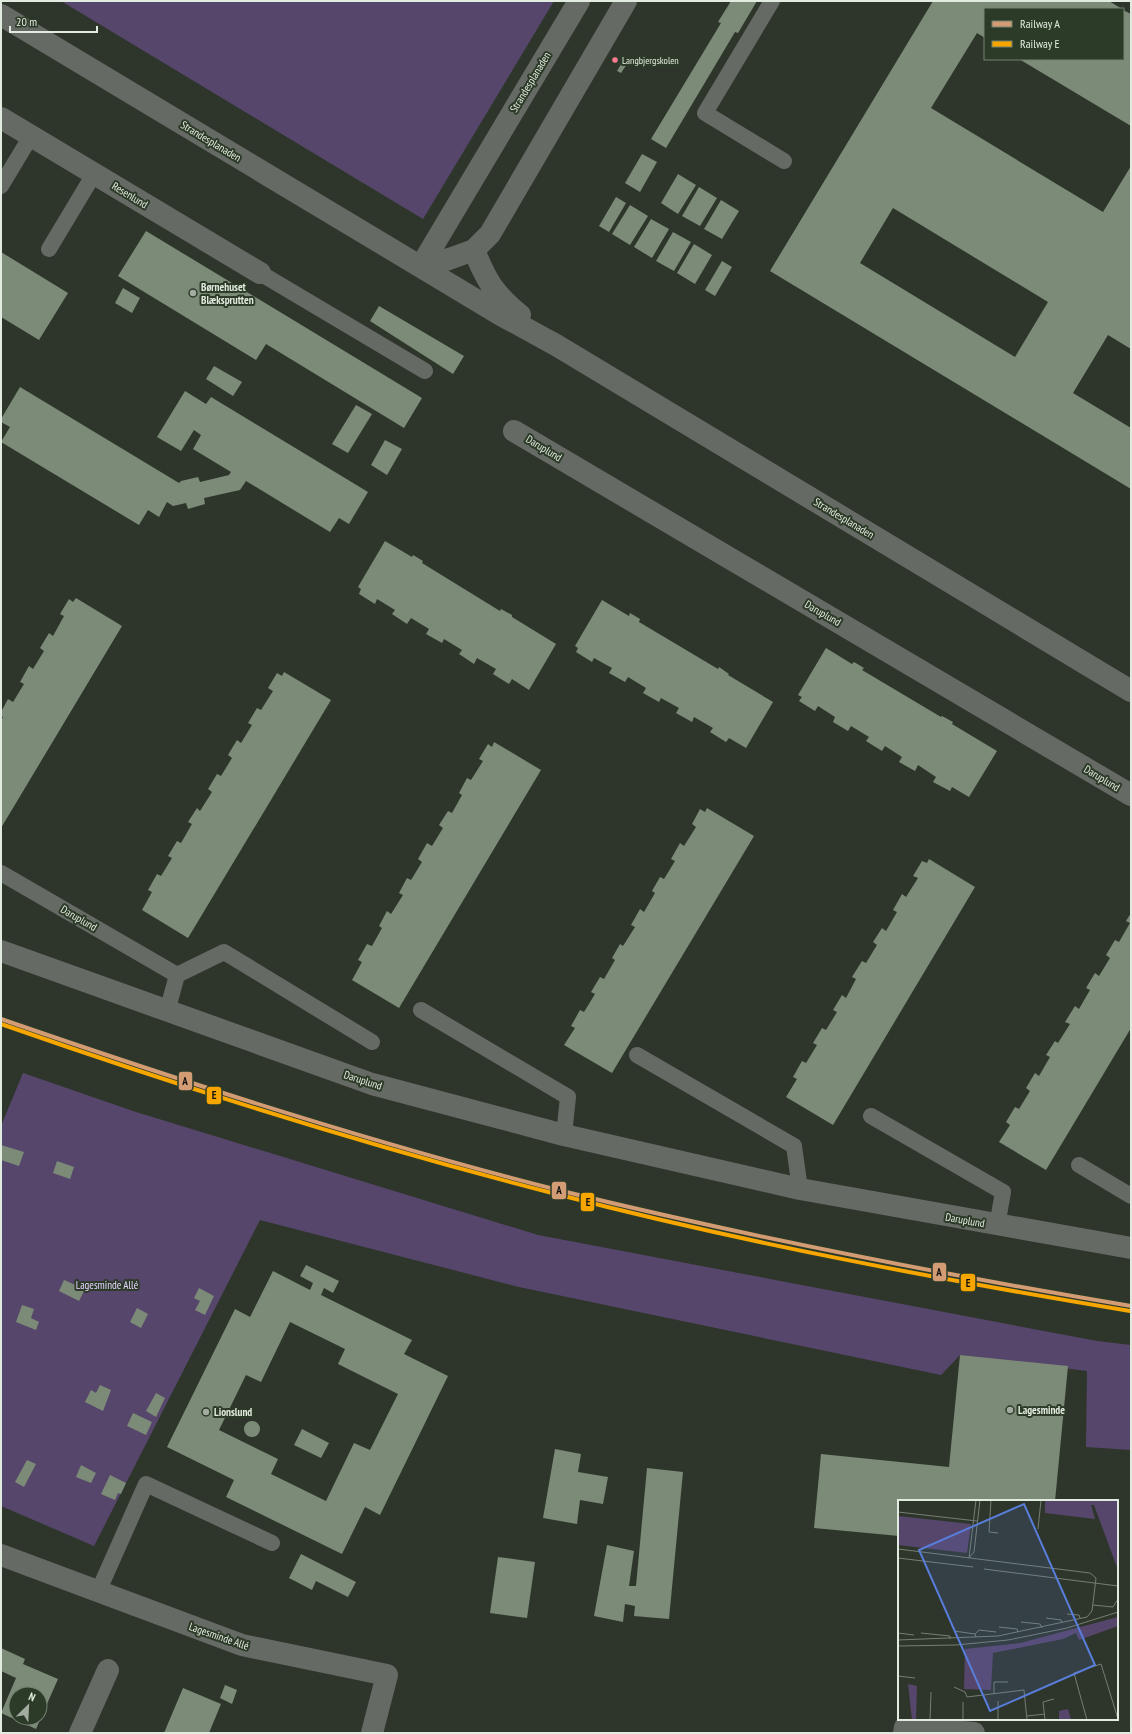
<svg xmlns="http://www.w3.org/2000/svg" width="1132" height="1734" font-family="'PT Sans Narrow',sans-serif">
	<rect width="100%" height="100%" fill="#2e362c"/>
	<!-- green -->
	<path fill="#57466b" d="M 61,1 L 554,1 L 423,219 Z
		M 23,1073 L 136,1112 L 538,1235 L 1097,1341 L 1131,1345 L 1131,1450 L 1086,1447 L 1087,1371 L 960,1355 L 941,1375 L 519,1287 L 260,1220 L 94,1546 L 1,1506 L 1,1126 Z"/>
	<!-- building -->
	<path fill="#7c8b77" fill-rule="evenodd" d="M 731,1 L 757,1 L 738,33 L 735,32 L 666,148 L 651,139 L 721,23 L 718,22 Z
		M 933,1 L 1109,1 L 1122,9 L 985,9 L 985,38 L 977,33 L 931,108 L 1103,212 L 1131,166 L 1131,349 L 1108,335 L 1073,393 L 1131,428 L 1131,489 L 770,271 ZM 893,208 L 1048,302 L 1015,357 L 860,263 Z
		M 1123,10 L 1131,14 L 1131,126 L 1019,59 L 1123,59 Z
		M 623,61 L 627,64 L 621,73 L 617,71 Z
		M 642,154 L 657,162 L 640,192 L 625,183 Z
		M 678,174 L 696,185 L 678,214 L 661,203 Z
		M 699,187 L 717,198 L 700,226 L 682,216 Z
		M 616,197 L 626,203 L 609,232 L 599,226 Z
		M 721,200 L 739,211 L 722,239 L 704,229 Z
		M 630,205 L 648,216 L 630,245 L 612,234 Z
		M 651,219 L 669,229 L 652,258 L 634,247 Z
		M 146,231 L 422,398 L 404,428 L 266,344 L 256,360 L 118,276 Z
		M 673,232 L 691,242 L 674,271 L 656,261 Z
		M 694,244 L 712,255 L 695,284 L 677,273 Z
		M 1,252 L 68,293 L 39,340 L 1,317 Z
		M 722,261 L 732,267 L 715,296 L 705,290 Z
		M 123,288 L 140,298 L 132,313 L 115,303 Z
		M 379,306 L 464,356 L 453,374 L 370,321 Z
		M 214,366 L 242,382 L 233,396 L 206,379 Z
		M 20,387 L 179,483 L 181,481 L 198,477 L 200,482 L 229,475 L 231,472 L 193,449 L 201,435 L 194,430 L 181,451 L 157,437 L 185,391 L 206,404 L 211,397 L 368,492 L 349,524 L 339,518 L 330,532 L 246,481 L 240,490 L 204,498 L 205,504 L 188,509 L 186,503 L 173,506 L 167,502 L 159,517 L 148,510 L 139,525 L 1,442 L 10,427 L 1,422 L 1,419 Z
		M 356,405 L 372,414 L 348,453 L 332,444 Z
		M 385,440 L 402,449 L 387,475 L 371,465 Z
		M 385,541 L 412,557 L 413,555 L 423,561 L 422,563 L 500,611 L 501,609 L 512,615 L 512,617 L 556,644 L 529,690 L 512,679 L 509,684 L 493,674 L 496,669 L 477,658 L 474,664 L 459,654 L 462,650 L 444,639 L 442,643 L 426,634 L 429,629 L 411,618 L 407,624 L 392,614 L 395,610 L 377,599 L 375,604 L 359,594 L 361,589 L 358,587 Z
		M 76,598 L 122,626 L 1,828 L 1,721 L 3,717 L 1,716 L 1,712 L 8,699 L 13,702 L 24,684 L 20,682 L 29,666 L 33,669 L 44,651 L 40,648 L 49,633 L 53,636 L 64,616 L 60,614 L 69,599 L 73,602 Z
		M 602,600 L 629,616 L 630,613 L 640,619 L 639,622 L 718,669 L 719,667 L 729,674 L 728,675 L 773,702 L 746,748 L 729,738 L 726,742 L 710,732 L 713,728 L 694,717 L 692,722 L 676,713 L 679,708 L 661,698 L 659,702 L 643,693 L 646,688 L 628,677 L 625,682 L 609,673 L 612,668 L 594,658 L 592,662 L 576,652 L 578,648 L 575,646 Z
		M 826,648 L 852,664 L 854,662 L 864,668 L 862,670 L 941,717 L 942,716 L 953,722 L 952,724 L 997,751 L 969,797 L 952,787 L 950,791 L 933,782 L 936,777 L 918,765 L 915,771 L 899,762 L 902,757 L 885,746 L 882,751 L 866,741 L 869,737 L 851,726 L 848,731 L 833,722 L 835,717 L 818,706 L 815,711 L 799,701 L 802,697 L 798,695 Z
		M 284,672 L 331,700 L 188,938 L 142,910 L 152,892 L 148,890 L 157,874 L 161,876 L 172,858 L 168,856 L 177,841 L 181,843 L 192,824 L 188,822 L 197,808 L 200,811 L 212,792 L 208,789 L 217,774 L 221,776 L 232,758 L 228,755 L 237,740 L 241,743 L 252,725 L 248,723 L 257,708 L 261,710 L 273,691 L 268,688 L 277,673 L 282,676 Z
		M 494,742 L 541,770 L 399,1008 L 352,980 L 362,962 L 358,960 L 367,944 L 372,946 L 382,928 L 379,926 L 387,911 L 391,914 L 403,895 L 399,893 L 407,878 L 411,880 L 422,862 L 418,859 L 427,843 L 432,846 L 443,828 L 439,825 L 448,811 L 452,813 L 462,795 L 459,793 L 467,778 L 471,780 L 483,761 L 479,759 L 488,744 L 492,747 Z
		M 707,808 L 754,836 L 612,1073 L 564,1045 L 575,1028 L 571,1026 L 580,1010 L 584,1012 L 595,994 L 591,992 L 600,977 L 604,979 L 615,960 L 612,958 L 620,944 L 623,946 L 635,927 L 631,925 L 640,909 L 644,912 L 655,893 L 652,891 L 660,877 L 664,879 L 675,861 L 671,859 L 680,843 L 684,846 L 696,827 L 692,824 L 700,809 L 705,812 Z
		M 929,859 L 975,887 L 833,1125 L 786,1097 L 797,1079 L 793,1077 L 802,1061 L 806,1063 L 817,1045 L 813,1043 L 822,1028 L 826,1030 L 837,1012 L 833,1010 L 842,995 L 846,998 L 856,979 L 852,977 L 862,961 L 866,963 L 877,945 L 873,942 L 882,928 L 886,931 L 897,912 L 893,910 L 902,894 L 906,897 L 918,878 L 913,876 L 922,861 L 927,863 Z
		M 1131,913 L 1131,1028 L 1046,1170 L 999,1142 L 1010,1125 L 1006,1122 L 1015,1107 L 1019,1109 L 1030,1091 L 1026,1088 L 1035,1073 L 1039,1076 L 1050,1057 L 1046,1055 L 1055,1041 L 1058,1043 L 1070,1024 L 1065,1022 L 1075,1006 L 1079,1009 L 1090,990 L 1086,988 L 1095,973 L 1099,976 L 1110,958 L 1106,955 L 1115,940 L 1119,942 L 1130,923 L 1126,921 Z
		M 1,1145 L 24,1152 L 19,1166 L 1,1160 Z
		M 57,1161 L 74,1167 L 70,1179 L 53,1173 Z
		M 306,1265 L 339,1281 L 333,1293 L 324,1288 L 321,1295 L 412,1340 L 404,1354 L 448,1376 L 380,1515 L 365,1507 L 342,1554 L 226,1497 L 234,1480 L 167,1447 L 235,1309 L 250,1317 L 273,1271 L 310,1290 L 313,1283 L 300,1276 ZM 290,1322 L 345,1349 L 338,1364 L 398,1394 L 370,1450 L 354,1443 L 326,1501 L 271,1474 L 278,1459 L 219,1430 L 246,1375 L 261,1382 Z
		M 64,1280 L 85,1289 L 79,1301 L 59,1291 Z
		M 199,1288 L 214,1296 L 205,1315 L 195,1310 L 200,1301 L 194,1298 Z
		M 22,1305 L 34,1309 L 31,1318 L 39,1322 L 36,1330 L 16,1322 Z
		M 137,1308 L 148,1314 L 141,1328 L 130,1322 Z
		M 960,1355 L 1068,1366 L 1055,1501 L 899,1501 L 899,1536 L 814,1528 L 821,1454 L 949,1467 Z
		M 100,1385 L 111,1390 L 103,1411 L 85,1402 L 91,1390 L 96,1393 Z
		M 156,1393 L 165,1398 L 156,1417 L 146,1411 Z
		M 133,1413 L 152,1422 L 146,1435 L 127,1426 Z
		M244 1429a8 8 0 1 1 16 0a8 8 0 1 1-16 0Z
		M 302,1429 L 329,1443 L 321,1458 L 294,1445 Z
		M 555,1449 L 581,1454 L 578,1472 L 608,1477 L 603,1504 L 580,1500 L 577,1524 L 543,1518 Z
		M 27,1460 L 36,1464 L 24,1487 L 15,1482 Z
		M 81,1465 L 96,1473 L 91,1483 L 76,1477 Z
		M 647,1468 L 683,1472 L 669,1619 L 634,1616 L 635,1606 L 625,1604 L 623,1622 L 594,1616 L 607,1545 L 634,1551 L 629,1586 L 636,1586 Z
		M 110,1475 L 126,1483 L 121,1494 L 118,1493 L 115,1500 L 101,1494 Z
		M 301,1554 L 356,1582 L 348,1597 L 316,1581 L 312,1590 L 289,1578 Z
		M 498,1557 L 535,1562 L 527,1618 L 490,1613 Z
		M 1,1648 L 25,1659 L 23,1664 L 58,1679 L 36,1729 L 1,1713 L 16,1678 L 1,1671 ZM 16,1694 L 40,1694 L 40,1718 L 16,1718 Z
		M 225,1685 L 237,1690 L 232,1704 L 220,1698 Z
		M 183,1688 L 221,1704 L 209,1733 L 164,1733 Z"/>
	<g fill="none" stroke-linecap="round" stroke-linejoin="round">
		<!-- service -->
		<path stroke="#666a65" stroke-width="16" d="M 772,1 L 705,113 L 784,161
			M 1,186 L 31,136
			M 49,249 L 94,174
			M 260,273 L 425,371
			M 1,873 L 177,975 L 167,1012
			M 177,975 L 224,952 L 372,1042
			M 421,1010 L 568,1097 L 564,1135
			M 637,1055 L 794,1146 L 800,1189
			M 871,1116 L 1003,1192 L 997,1226
			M 1079,1165 L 1131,1196
			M 98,1592 L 146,1484 L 272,1543"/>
		<!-- minor -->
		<path stroke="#666a65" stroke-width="22" d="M 1,118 L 260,273
			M 514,431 L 1131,795
			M 1,951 L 372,1084 L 564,1135 L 800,1189 L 1131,1248
			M 1,1555 L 242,1645 L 387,1675 L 372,1733
			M 80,1733 L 108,1670
			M 904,1733 L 905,1727 L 974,1733"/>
		<!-- tertiary -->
		<path stroke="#666a65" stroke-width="22" d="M 1,15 L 501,315 L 556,345 L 1131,691
			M 474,250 C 486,280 494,294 520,315
			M 421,266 L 449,259 L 474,250 L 490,234 L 626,1
			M 421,266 L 579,1"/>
		<defs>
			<path id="rail-1" d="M 1,1019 C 186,1083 372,1143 562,1191 C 750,1237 940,1274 1131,1306"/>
			<path id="rail-2" d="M 1,1024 C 184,1088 368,1146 556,1194 C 745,1243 937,1279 1130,1311"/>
		</defs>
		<!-- rail-1 casing -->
		<use href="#rail-1" stroke="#2c3a28" stroke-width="7"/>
		<!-- rail-2 casing -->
		<use href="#rail-2" stroke="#2c3a28" stroke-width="7"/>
		<!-- rail-1 -->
		<use href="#rail-1" stroke="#d39c74" stroke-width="4"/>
		<!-- rail-2 -->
		<use href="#rail-2" stroke="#f7a600" stroke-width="4"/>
	</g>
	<!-- markers -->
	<circle fill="#fe7a93" stroke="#2c3a28" stroke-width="1.5" cx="615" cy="60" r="3.5"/>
	<g fill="#a3aca0" stroke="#2c3a28" stroke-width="1.5">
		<circle cx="193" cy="293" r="4"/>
		<circle cx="1010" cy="1410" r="4"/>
		<circle cx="206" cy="1412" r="4"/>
	</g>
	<g text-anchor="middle" stroke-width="4" stroke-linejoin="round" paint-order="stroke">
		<!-- bus labels -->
		<g font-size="10" fill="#e2ebdf" stroke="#2c3a28" text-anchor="start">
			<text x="622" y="64">Langbjergskolen</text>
		</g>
		<!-- street labels -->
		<g font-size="11" fill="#e2ebdf" stroke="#2c3a28">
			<text transform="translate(530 82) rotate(-59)" y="4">Strandesplanaden</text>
			<text transform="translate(211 141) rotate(31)" y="4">Strandesplanaden</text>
			<text transform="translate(130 195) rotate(31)" y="4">Resenlund</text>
			<text transform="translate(544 448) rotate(31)" y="4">Daruplund</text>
			<text transform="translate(844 518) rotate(31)" y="4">Strandesplanaden</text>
			<text transform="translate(823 613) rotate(30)" y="4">Daruplund</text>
			<text transform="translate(1102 778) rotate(31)" y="4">Daruplund</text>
			<text transform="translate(79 918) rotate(30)" y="4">Daruplund</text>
			<text transform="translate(363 1080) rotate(18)" y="4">Daruplund</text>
			<text transform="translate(965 1220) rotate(10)" y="4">Daruplund</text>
			<text transform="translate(219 1636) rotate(19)" y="4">Lagesminde Allé</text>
		</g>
		<!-- poi labels -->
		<g font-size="11" font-weight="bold" fill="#e2ebdf" stroke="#2c3a28" text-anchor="start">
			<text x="201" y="291">Børnehuset<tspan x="201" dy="13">Blæksprutten</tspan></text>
			<text x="1018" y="1414">Lagesminde</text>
			<text x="214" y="1416">Lionslund</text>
		</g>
		<!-- park labels -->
		<g font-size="11" fill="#e6d3fe" stroke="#2c3a28">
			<text x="107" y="1289">Lagesminde Allé</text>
		</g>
	</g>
	<!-- overview -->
	<g transform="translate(898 1500)">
		<rect width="220" height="220" fill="#2e362c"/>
		<path d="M 147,0 L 220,0 L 220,70 L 196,5 L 193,5 L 197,19 L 147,13 ZM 0,16 L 73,24 L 69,53 L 0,45 ZM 220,117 L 220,126 L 181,140 L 178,133 L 165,139 L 95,153 L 93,190 L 66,189 L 67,149 L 122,143 ZM 10,184 L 19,186 L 18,220 L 14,220 ZM 170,209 L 173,220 L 161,220 L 161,211 Z" fill="#57466b"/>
		<path fill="none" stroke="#767e74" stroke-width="1" d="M 93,0 L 91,32 L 100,33M 0,12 L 79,21M 140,29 L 143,0M 0,49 L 192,73 L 198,78 L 194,111 L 189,117 L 100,136 L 0,140M 0,58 L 75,67M 71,58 L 76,52 L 82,0M 71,58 L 78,0M 86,69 L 220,86M 195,105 L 215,107 L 220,99M 169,114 L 181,115 L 182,118M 148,118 L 163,120 L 164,123M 123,122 L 142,124 L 144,128M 101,127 L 119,129 L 120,132M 56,131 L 77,134 L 78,137M 0,133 L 16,135M 23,133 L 52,136 L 52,139M 77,134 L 81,130 L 98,132M 0,146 L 58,145 L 110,140 L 169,128 L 220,112M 0,176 L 17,178M 56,187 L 67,192 L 69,197 L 126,190 L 129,220M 96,194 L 96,182 L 110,182M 100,201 L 100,220M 129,216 L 147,214M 32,220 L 33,192M 65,220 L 65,202M 147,220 L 145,202 L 156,199M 189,220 L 176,173 L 203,164 L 220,219"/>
		<path fill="#587dda" fill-opacity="0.15" stroke="#587dda" stroke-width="2" d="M 126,4 L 197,165 L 92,211 L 21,50 Z"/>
		<rect width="220" height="220" fill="none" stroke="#e2ebdf" stroke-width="2"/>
	</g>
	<g stroke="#2c3a28" stroke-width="1.5">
		<rect x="178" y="1071" width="15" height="20" rx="4" fill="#d39c74"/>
		<rect x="206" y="1086" width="16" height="19" rx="4" fill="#f7a600"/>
		<rect x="551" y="1181" width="16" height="19" rx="4" fill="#d39c74"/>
		<rect x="580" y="1192" width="15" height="20" rx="4" fill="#f7a600"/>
		<rect x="932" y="1262" width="15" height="20" rx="4" fill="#d39c74"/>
		<rect x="960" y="1273" width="16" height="19" rx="4" fill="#f7a600"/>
	</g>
	<g font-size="11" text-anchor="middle" font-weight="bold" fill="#111">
		<text x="185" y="1085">A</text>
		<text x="214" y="1099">E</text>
		<text x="559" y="1194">A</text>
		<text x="588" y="1206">E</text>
		<text x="939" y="1276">A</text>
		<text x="968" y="1287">E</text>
	</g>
	<!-- border -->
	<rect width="1132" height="1734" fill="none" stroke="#e2ebdf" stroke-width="4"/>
	<!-- legend -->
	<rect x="984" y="8" width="140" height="52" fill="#2c3a28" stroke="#758171"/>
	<rect x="992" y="21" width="20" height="6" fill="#d39c74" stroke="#758171"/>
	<text x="1020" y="28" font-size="12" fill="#e2ebdf">Railway A</text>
	<rect x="992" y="41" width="20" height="6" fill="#f7a600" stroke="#758171"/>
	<text x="1020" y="48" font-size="12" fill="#e2ebdf">Railway E</text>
	<!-- north arrow -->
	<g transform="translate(28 1706) rotate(24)"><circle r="19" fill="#2c3a28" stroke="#758171"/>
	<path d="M0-3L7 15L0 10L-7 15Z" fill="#a3aca0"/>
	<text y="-6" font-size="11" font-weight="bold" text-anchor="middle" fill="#e2ebdf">N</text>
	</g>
	<!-- scale -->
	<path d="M10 26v6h87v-6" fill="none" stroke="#e2ebdf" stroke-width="2"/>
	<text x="16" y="26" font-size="12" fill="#e2ebdf" stroke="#2c3a28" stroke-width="3" paint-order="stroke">20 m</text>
</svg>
